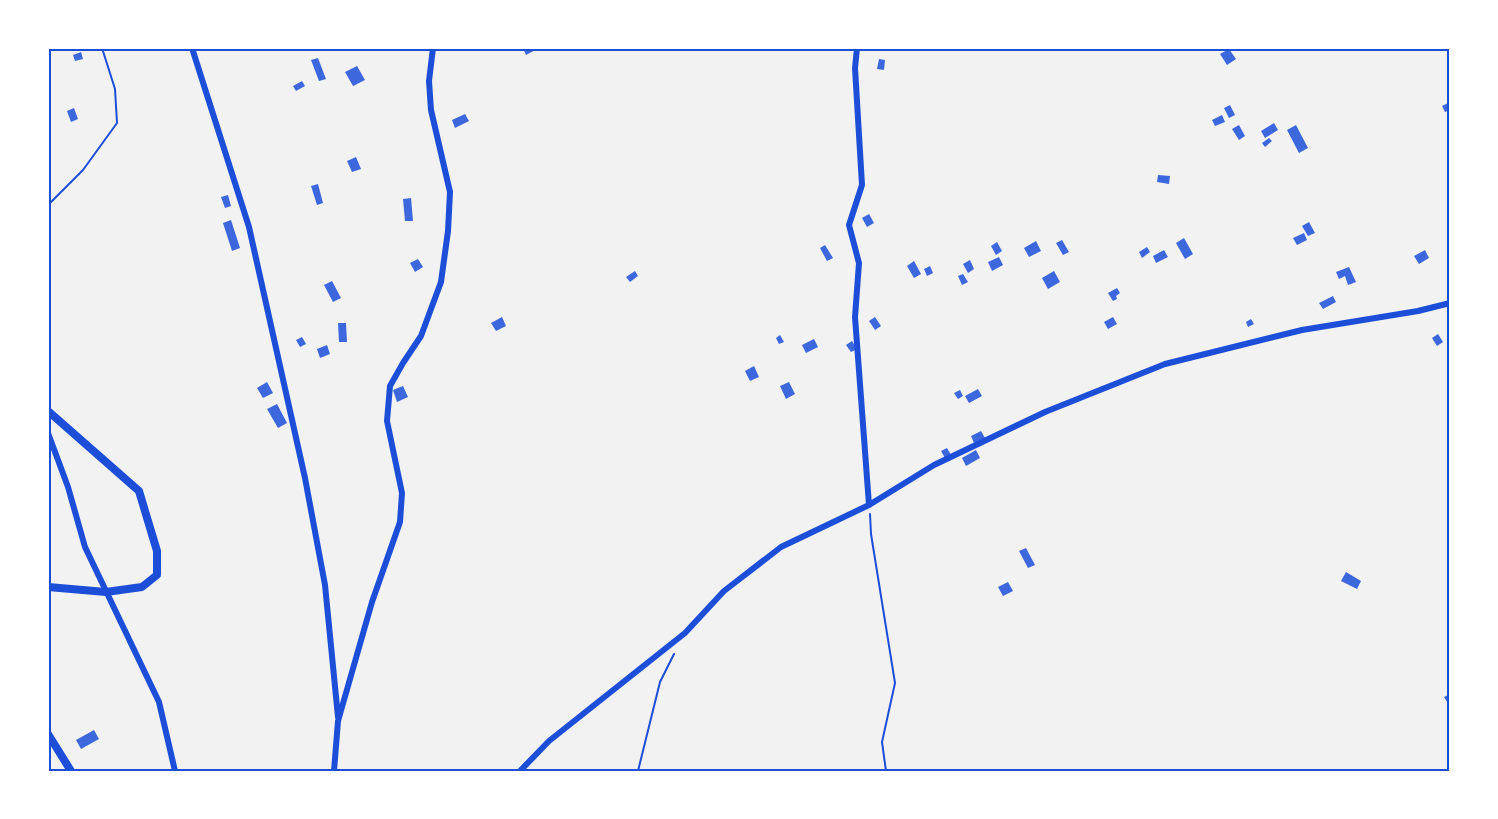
<svg xmlns="http://www.w3.org/2000/svg" width="1498" height="819" font-family="'Space Grotesk',sans-serif">
	<rect width="100%" height="100%" fill="#f2f2f2"/>
	<!-- building -->
	<path fill="#3d67dc" d="M 523,48 L 539,48 L 526,55 Z
		M 1229,49 L 1236,59 L 1227,65 L 1220,54 Z
		M 81,52 L 83,59 L 75,61 L 73,55 Z
		M 318,58 L 326,79 L 319,81 L 311,60 Z
		M 879,59 L 885,60 L 884,70 L 877,69 Z
		M 357,66 L 365,80 L 353,86 L 345,72 Z
		M 302,81 L 305,86 L 296,91 L 293,86 Z
		M 1450,102 L 1450,110 L 1445,112 L 1442,106 Z
		M 1230,105 L 1235,115 L 1229,118 L 1224,108 Z
		M 74,108 L 78,119 L 71,122 L 67,111 Z
		M 465,114 L 469,121 L 455,128 L 452,120 Z
		M 1222,115 L 1225,122 L 1215,126 L 1212,120 Z
		M 1274,123 L 1278,130 L 1265,138 L 1261,131 Z
		M 1239,125 L 1245,136 L 1239,140 L 1232,129 Z
		M 1296,125 L 1308,148 L 1299,153 L 1287,130 Z
		M 1269,138 L 1272,141 L 1265,147 L 1262,143 Z
		M 356,157 L 361,169 L 352,172 L 347,161 Z
		M 1158,175 L 1170,176 L 1169,184 L 1157,182 Z
		M 318,184 L 323,203 L 317,205 L 311,186 Z
		M 228,195 L 231,206 L 225,208 L 221,197 Z
		M 411,198 L 413,221 L 405,221 L 403,199 Z
		M 869,214 L 874,223 L 867,227 L 862,218 Z
		M 231,220 L 240,248 L 232,251 L 223,223 Z
		M 1309,222 L 1315,233 L 1308,236 L 1302,226 Z
		M 1304,233 L 1307,240 L 1297,245 L 1293,238 Z
		M 1184,238 L 1193,254 L 1185,259 L 1176,243 Z
		M 1062,240 L 1069,252 L 1063,255 L 1056,243 Z
		M 1036,241 L 1041,251 L 1029,257 L 1024,248 Z
		M 997,242 L 1002,251 L 996,255 L 991,246 Z
		M 825,245 L 833,258 L 827,261 L 820,248 Z
		M 1147,247 L 1150,252 L 1142,258 L 1139,252 Z
		M 1164,250 L 1168,257 L 1156,263 L 1153,256 Z
		M 1425,250 L 1429,258 L 1419,264 L 1414,256 Z
		M 999,257 L 1003,265 L 992,271 L 988,262 Z
		M 418,259 L 423,267 L 415,272 L 410,263 Z
		M 970,260 L 974,269 L 968,273 L 963,264 Z
		M 914,261 L 921,274 L 914,278 L 907,266 Z
		M 930,266 L 933,273 L 927,276 L 924,269 Z
		M 1349,267 L 1356,282 L 1348,285 L 1345,276 L 1339,279 L 1336,272 Z
		M 635,271 L 638,276 L 630,282 L 626,277 Z
		M 1054,271 L 1060,282 L 1048,289 L 1042,278 Z
		M 963,274 L 968,282 L 962,285 L 958,276 Z
		M 332,281 L 341,298 L 333,302 L 324,285 Z
		M 1117,288 L 1120,293 L 1116,296 L 1117,299 L 1113,301 L 1108,293 Z
		M 1333,296 L 1336,302 L 1323,309 L 1319,303 Z
		M 502,317 L 506,326 L 496,331 L 491,323 Z
		M 875,317 L 881,326 L 875,330 L 869,321 Z
		M 1113,317 L 1117,324 L 1108,329 L 1104,322 Z
		M 1251,319 L 1254,324 L 1248,327 L 1246,322 Z
		M 338,323 L 346,323 L 347,342 L 339,342 Z
		M 1438,334 L 1443,342 L 1437,346 L 1432,338 Z
		M 780,335 L 784,342 L 779,344 L 776,338 Z
		M 302,337 L 306,344 L 300,347 L 296,340 Z
		M 814,339 L 818,347 L 806,353 L 802,345 Z
		M 852,341 L 857,349 L 851,352 L 846,345 Z
		M 327,345 L 330,354 L 320,358 L 317,349 Z
		M 754,366 L 759,377 L 750,381 L 745,371 Z
		M 267,382 L 273,393 L 263,398 L 257,388 Z
		M 789,382 L 795,394 L 786,399 L 780,386 Z
		M 403,386 L 408,397 L 397,402 L 393,390 Z
		M 978,389 L 982,396 L 969,403 L 965,396 Z
		M 960,390 L 963,396 L 958,399 L 954,393 Z
		M 277,404 L 287,423 L 278,428 L 267,409 Z
		M 981,431 L 985,438 L 974,443 L 971,436 Z
		M 947,448 L 951,455 L 945,458 L 941,451 Z
		M 976,450 L 980,458 L 966,466 L 962,458 Z
		M 1026,548 L 1035,565 L 1028,568 L 1019,551 Z
		M 1346,572 L 1361,581 L 1357,589 L 1341,581 Z
		M 1008,582 L 1013,591 L 1003,596 L 998,587 Z
		M 1450,694 L 1450,704 L 1449,705 L 1444,697 Z
		M 94,730 L 99,739 L 81,749 L 76,740 Z"/>
	<g fill="none" stroke-linecap="round" stroke-linejoin="round">
		<!-- path -->
		<path stroke="#1d4ed8" stroke-width="2" d="M 48,205 L 83,170 L 117,123 L 115,89 L 102,48
			M 870,514 L 871,534 L 895,683 L 882,742 L 886,771
			M 638,771 L 660,682 L 674,654"/>
		<!-- minor -->
		<path stroke="#1d4ed8" stroke-width="6" d="M 192,48 L 249,227 L 305,478 L 325,585 L 338,717
			M 857,48 L 855,68 L 862,185 L 849,225 L 859,263 L 855,317 L 869,505
			M 48,433 L 68,487 L 85,547 L 159,702 L 175,771
			M 334,771 L 338,721 L 372,602 L 400,522 L 402,493 L 387,421 L 390,386 L 403,363 L 421,336 L 441,282 L 448,231 L 450,192 L 431,110 L 429,81 L 433,48
			M 520,771 L 549,741 L 685,633 L 724,591 L 781,547 L 869,505 L 934,465 L 1045,412 L 1165,364 L 1302,330 L 1418,311 L 1450,303"/>
		<!-- tertiary -->
		<path stroke="#1d4ed8" stroke-width="8" d="M 48,411 L 139,491 L 157,551 L 157,575 L 142,587 L 106,592 L 48,587
			M 48,734 L 71,771"/>
	</g>
	<!-- border -->
	<rect width="1498" height="819" fill="none" stroke="#ffffff" stroke-width="99"/>
	<rect x="50" y="50" width="1398" height="720" fill="none" stroke="#1d4ed8" stroke-width="2"/>
</svg>
